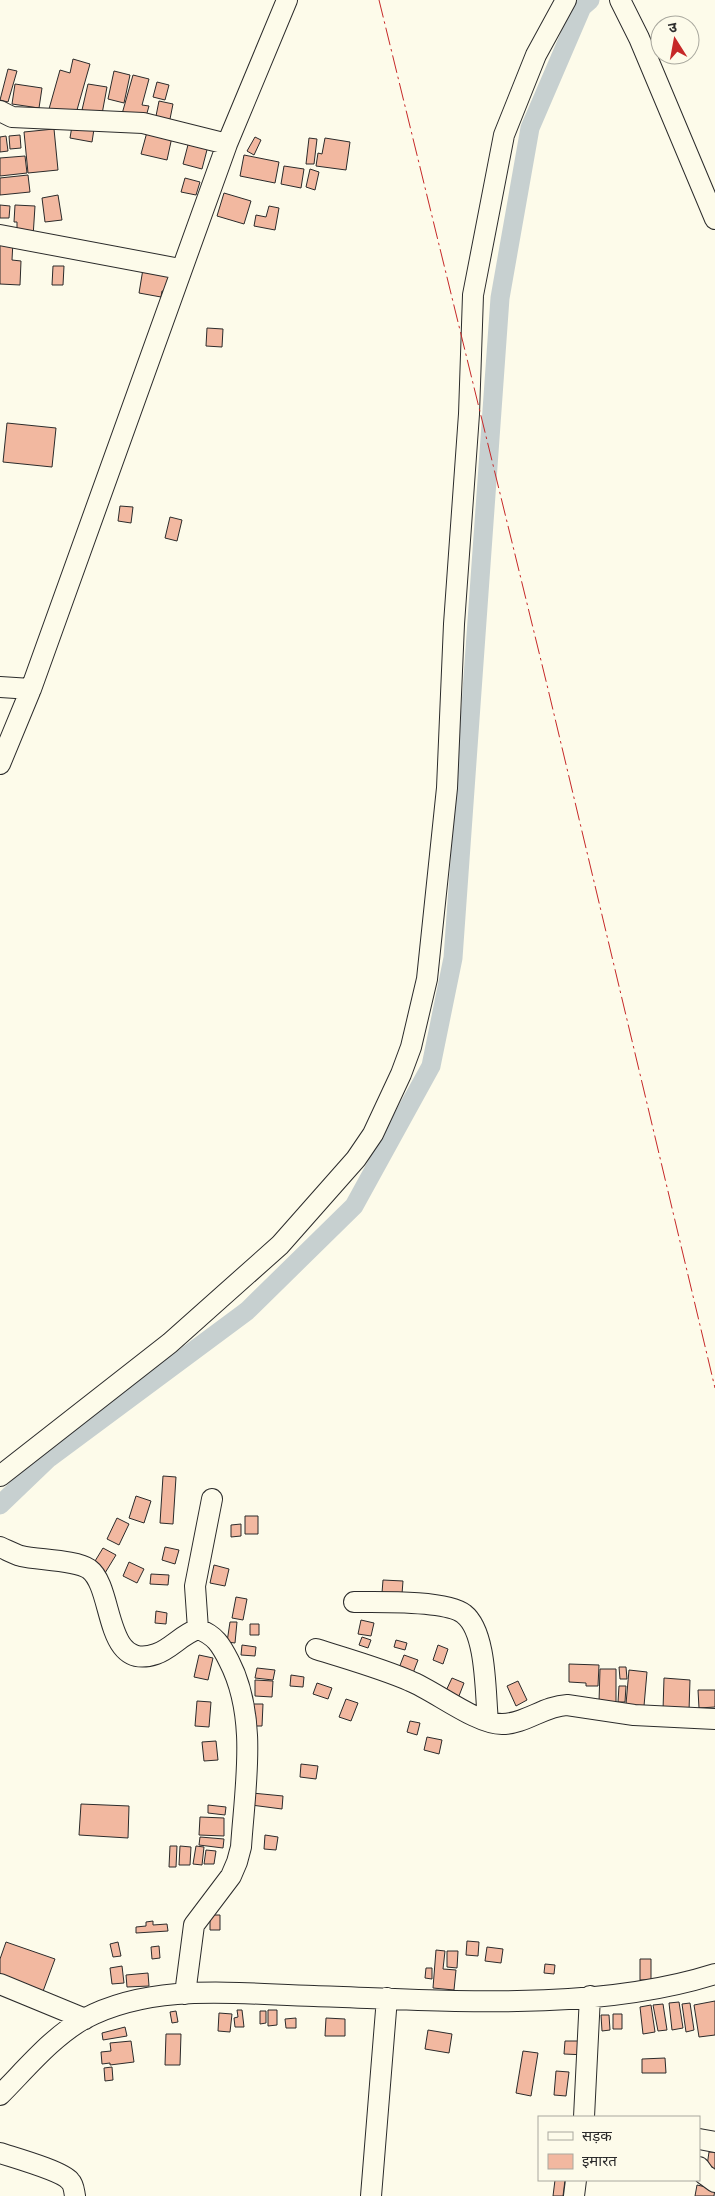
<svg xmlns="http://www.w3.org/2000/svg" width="715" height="2196" font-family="Arial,'Noto Sans Devanagari',sans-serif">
	<rect width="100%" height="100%" fill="#fdfbea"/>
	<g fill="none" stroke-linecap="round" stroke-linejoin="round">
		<!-- canal -->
		<path stroke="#c7d0d0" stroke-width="19" d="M 0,1505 L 49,1458 L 247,1311 L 354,1206 L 431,1066 L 453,958 L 500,298 L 530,128 L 582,7 L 590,0"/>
	</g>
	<!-- building -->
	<path fill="#f2b8a0" stroke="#2b2b2b" d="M 73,59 L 90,64 L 75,117 L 49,109 L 60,70 L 70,73 Z
		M 8,69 L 17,71 L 8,102 L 0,100 Z
		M 114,71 L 130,75 L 124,103 L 108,99 Z
		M 133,75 L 149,79 L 142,105 L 149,106 L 145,120 L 122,114 Z
		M 157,82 L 169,85 L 165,100 L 153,97 Z
		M 15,84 L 42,88 L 39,108 L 12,104 Z
		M 88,84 L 107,87 L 102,114 L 82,110 Z
		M 159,101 L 173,104 L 169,124 L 155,121 Z
		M 72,126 L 94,129 L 92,142 L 70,138 Z
		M 54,129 L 58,170 L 28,173 L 24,132 Z
		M 147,132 L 172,137 L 167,160 L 141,154 Z
		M 20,135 L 21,148 L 10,149 L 9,136 Z
		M 6,136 L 8,151 L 0,152 L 0,137 Z
		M 255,137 L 261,140 L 254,155 L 247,151 Z
		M 309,138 L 317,139 L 314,164 L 306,164 Z
		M 325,138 L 350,142 L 346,170 L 316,166 L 318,153 L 322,154 Z
		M 189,141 L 208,146 L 202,169 L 183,164 Z
		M 244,155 L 279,162 L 275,183 L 240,176 Z
		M 25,156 L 27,173 L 0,176 L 0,158 Z
		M 284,166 L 304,169 L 301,188 L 281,184 Z
		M 310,169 L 319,172 L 315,190 L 306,187 Z
		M 28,175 L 30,192 L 0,195 L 0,178 Z
		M 185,178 L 200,182 L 196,195 L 181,192 Z
		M 224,193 L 251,201 L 244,224 L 217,216 Z
		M 58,195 L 62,220 L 45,222 L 42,198 Z
		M 0,205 L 10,206 L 9,218 L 0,218 Z
		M 15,205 L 35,206 L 33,237 L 17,236 L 17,222 L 14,222 Z
		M 269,206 L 279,208 L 275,230 L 254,226 L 256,215 L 266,217 Z
		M 0,240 L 13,241 L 12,260 L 21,261 L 20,285 L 0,284 Z
		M 53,266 L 64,266 L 63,285 L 52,285 Z
		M 143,269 L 173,275 L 170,292 L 162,291 L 161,297 L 139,293 Z
		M 207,328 L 223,329 L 222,347 L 206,346 Z
		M 7,423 L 56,428 L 52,467 L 3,462 Z
		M 120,506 L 133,507 L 131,523 L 118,521 Z
		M 170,517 L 182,520 L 177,541 L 165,538 Z
		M 163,1476 L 176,1477 L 173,1524 L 160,1523 Z
		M 136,1496 L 151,1501 L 144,1523 L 129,1518 Z
		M 245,1516 L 258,1516 L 258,1534 L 245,1534 Z
		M 117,1518 L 129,1524 L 119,1545 L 107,1539 Z
		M 241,1524 L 241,1536 L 231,1537 L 231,1525 Z
		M 165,1547 L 179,1550 L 175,1564 L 162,1560 Z
		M 103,1548 L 116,1555 L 105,1573 L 92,1566 Z
		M 129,1562 L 144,1569 L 137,1583 L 123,1576 Z
		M 214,1565 L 229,1569 L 225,1586 L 210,1583 Z
		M 151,1574 L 169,1575 L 168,1585 L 150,1584 Z
		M 383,1580 L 403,1581 L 402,1594 L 382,1593 Z
		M 236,1597 L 247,1599 L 243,1620 L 232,1618 Z
		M 156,1611 L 167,1613 L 166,1624 L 155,1623 Z
		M 361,1620 L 374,1623 L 371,1636 L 358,1634 Z
		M 230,1622 L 237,1622 L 235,1643 L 227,1642 Z
		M 250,1624 L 259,1624 L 259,1635 L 250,1635 Z
		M 362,1637 L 371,1640 L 368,1648 L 359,1645 Z
		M 396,1640 L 407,1643 L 405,1650 L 394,1647 Z
		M 242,1645 L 256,1647 L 255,1656 L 241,1655 Z
		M 438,1645 L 448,1649 L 443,1664 L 433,1660 Z
		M 199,1655 L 213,1658 L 208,1680 L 194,1677 Z
		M 404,1655 L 418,1660 L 413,1673 L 399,1668 Z
		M 569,1664 L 599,1665 L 598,1686 L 586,1686 L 586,1683 L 569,1682 Z
		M 619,1667 L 626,1667 L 627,1679 L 620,1679 Z
		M 257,1668 L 275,1670 L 273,1680 L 255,1678 Z
		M 600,1669 L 616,1669 L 616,1702 L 599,1702 Z
		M 629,1670 L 647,1672 L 644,1706 L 626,1704 Z
		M 291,1675 L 304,1677 L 303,1687 L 290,1686 Z
		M 452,1678 L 464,1683 L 457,1701 L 444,1695 Z
		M 664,1678 L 690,1680 L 689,1711 L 663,1710 Z
		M 255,1680 L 273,1681 L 272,1697 L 255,1696 Z
		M 518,1681 L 527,1700 L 516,1706 L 507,1686 Z
		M 317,1683 L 332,1688 L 328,1699 L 313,1694 Z
		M 619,1686 L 626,1686 L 625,1702 L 618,1702 Z
		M 698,1690 L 715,1690 L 715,1707 L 699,1708 Z
		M 346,1699 L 358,1703 L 351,1721 L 339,1717 Z
		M 197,1701 L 211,1702 L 209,1727 L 195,1726 Z
		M 253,1704 L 263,1704 L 262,1726 L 252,1726 Z
		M 410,1721 L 420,1723 L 417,1735 L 407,1732 Z
		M 427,1737 L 442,1740 L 439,1754 L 424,1750 Z
		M 216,1741 L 218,1760 L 204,1761 L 202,1742 Z
		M 301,1764 L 318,1766 L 316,1779 L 300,1777 Z
		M 252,1793 L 283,1796 L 282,1809 L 251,1805 Z
		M 81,1804 L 129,1806 L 128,1838 L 79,1835 Z
		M 208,1805 L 226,1807 L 225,1815 L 208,1813 Z
		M 200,1817 L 224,1818 L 224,1836 L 199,1835 Z
		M 265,1835 L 278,1837 L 276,1850 L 264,1849 Z
		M 200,1837 L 224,1839 L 223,1848 L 199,1845 Z
		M 170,1846 L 177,1846 L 176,1867 L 169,1867 Z
		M 180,1846 L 191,1847 L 190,1865 L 179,1865 Z
		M 196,1846 L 204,1847 L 202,1865 L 193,1864 Z
		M 206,1850 L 216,1851 L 214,1864 L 204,1864 Z
		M 210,1915 L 220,1915 L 220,1930 L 210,1930 Z
		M 153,1921 L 153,1925 L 167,1924 L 168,1931 L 136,1933 L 136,1927 L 146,1926 L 146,1922 Z
		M 467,1941 L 479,1942 L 478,1956 L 466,1955 Z
		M 6,1942 L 55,1959 L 42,1994 L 0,1978 L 0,1959 Z
		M 118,1942 L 121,1956 L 113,1957 L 110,1944 Z
		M 159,1946 L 160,1958 L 152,1959 L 151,1947 Z
		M 487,1947 L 503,1949 L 501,1963 L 485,1961 Z
		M 436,1950 L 445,1951 L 443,1969 L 456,1970 L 454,1990 L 433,1988 Z
		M 447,1951 L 458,1951 L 457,1968 L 447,1967 Z
		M 640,1959 L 651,1959 L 651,1980 L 640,1980 Z
		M 545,1964 L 555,1965 L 554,1974 L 544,1973 Z
		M 122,1966 L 124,1983 L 112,1984 L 110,1968 Z
		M 426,1968 L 432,1968 L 432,1979 L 425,1978 Z
		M 148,1973 L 149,1986 L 127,1987 L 126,1975 Z
		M 715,2001 L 715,2035 L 699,2037 L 694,2005 Z
		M 679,2002 L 683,2028 L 672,2030 L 669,2003 Z
		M 690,2003 L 694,2030 L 686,2032 L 682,2004 Z
		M 663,2004 L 667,2030 L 658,2031 L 653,2005 Z
		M 651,2005 L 655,2032 L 643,2034 L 640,2007 Z
		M 237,2010 L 242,2010 L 244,2027 L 235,2027 L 234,2018 L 238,2017 Z
		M 268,2010 L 277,2010 L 277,2025 L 268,2026 Z
		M 176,2011 L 178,2022 L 172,2023 L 170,2012 Z
		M 260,2011 L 266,2011 L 266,2023 L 260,2024 Z
		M 219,2013 L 232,2014 L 230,2032 L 218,2031 Z
		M 613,2014 L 622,2014 L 622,2029 L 613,2029 Z
		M 601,2015 L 609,2015 L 610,2030 L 602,2031 Z
		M 296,2018 L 296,2028 L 286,2028 L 285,2019 Z
		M 326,2018 L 345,2019 L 345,2036 L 325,2036 Z
		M 125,2027 L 127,2036 L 103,2040 L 102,2033 Z
		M 428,2030 L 452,2034 L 449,2053 L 425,2049 Z
		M 166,2034 L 181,2034 L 180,2065 L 165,2065 Z
		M 131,2041 L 134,2062 L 110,2065 L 110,2063 L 102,2064 L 101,2052 L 111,2051 L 110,2043 Z
		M 565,2041 L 578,2041 L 587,2055 L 564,2054 Z
		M 523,2051 L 538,2053 L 531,2096 L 516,2093 Z
		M 665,2058 L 666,2073 L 642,2073 L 642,2059 Z
		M 112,2067 L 113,2080 L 105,2081 L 104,2068 Z
		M 556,2071 L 569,2072 L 566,2096 L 554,2095 Z
		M 709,2152 L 715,2152 L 715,2174 L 706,2173 Z
		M 555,2180 L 565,2180 L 563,2196 L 553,2196 Z
		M 697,2185 L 715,2189 L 714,2196 L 695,2196 Z"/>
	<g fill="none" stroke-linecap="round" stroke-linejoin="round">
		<defs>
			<path id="minor" d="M 620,0 L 639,38 L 715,219
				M 0,111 L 12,117 L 143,123 L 227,144
				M 0,235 L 180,269
				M 0,687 L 31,689
				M 0,764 L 31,689 L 227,144 L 287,0
				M 0,1476 L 170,1343 L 280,1245 L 356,1159 L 373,1134 L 401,1074 L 411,1047 L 427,979 L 447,788 L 454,624 L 469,414 L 473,295 L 504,135 L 536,55 L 566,0
				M 0,1547 C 7,1550 14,1554 21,1556 C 38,1560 76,1560 89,1569 C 115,1588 103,1672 156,1654 C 171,1649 182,1634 198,1629 C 215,1635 221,1645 229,1661 C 258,1717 245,1786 241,1847 L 237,1862 L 231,1876 L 194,1925 L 185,1994
				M 354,1602 C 378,1602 447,1600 464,1614 C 487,1632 485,1693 488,1721
				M 198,1629 L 195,1586 L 212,1499
				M 316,1649 C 347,1659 380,1668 410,1681 C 435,1691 476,1724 502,1724 C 525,1724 544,1706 567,1705 L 634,1715 L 715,1719
				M 0,1984 L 85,2019
				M 0,2095 C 26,2069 52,2037 84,2019 C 153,1982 238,1994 314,1996 C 441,2000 592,2013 715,1974
				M 584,2117 L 590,1996
				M 699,2139 L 715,2142
				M 0,2153 C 15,2158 62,2171 70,2181 C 74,2185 74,2191 75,2196
				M 699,2167 L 704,2174 L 715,2182
				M 371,2196 L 387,1998
				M 574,2196 L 576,2180"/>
		</defs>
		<!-- minor casing -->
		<use href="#minor" stroke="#2b2b2b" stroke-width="22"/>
		<!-- minor -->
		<use href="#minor" stroke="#fdfbea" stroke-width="20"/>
		<!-- power -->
		<path stroke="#c62828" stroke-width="1" stroke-dasharray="18 4 2.5 4" stroke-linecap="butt" d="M 379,0 L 548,689 L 715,1388"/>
	</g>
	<!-- legend -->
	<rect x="538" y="2116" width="162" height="65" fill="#fdfbea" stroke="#a9a89e"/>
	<rect x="548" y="2132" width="25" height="8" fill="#fdfbea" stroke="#a9a89e"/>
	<text x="582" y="2141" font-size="15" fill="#2b2b2b">सड़क</text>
	<rect x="548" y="2154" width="25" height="15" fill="#f2b8a0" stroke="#a9a89e"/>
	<text x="582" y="2166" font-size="15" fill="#2b2b2b">इमारत</text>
	<!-- north arrow -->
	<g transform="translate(675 40) rotate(349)"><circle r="24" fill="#fdfbea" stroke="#a9a89e"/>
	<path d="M0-4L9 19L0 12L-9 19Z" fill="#c62828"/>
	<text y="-8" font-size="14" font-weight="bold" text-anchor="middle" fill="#2b2b2b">उ</text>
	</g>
</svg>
